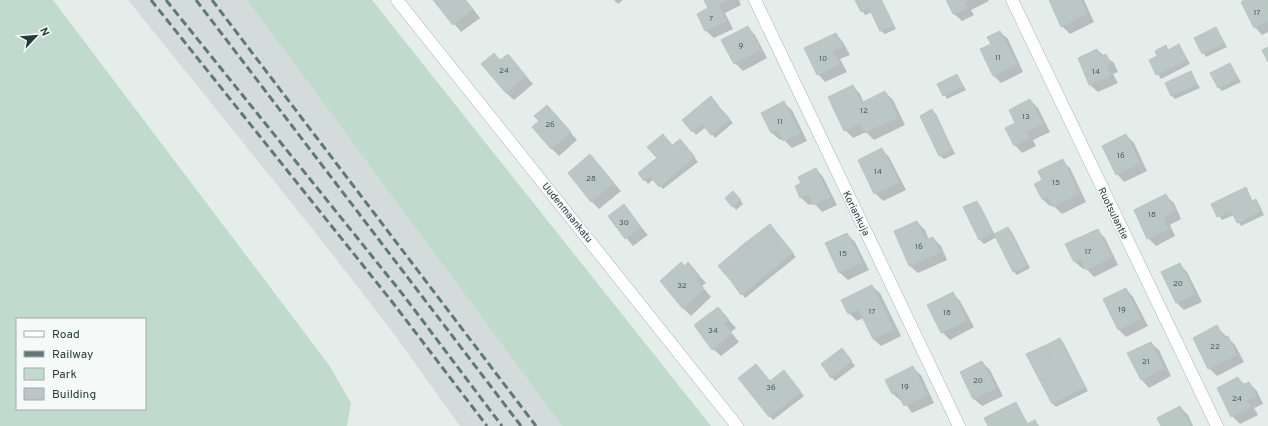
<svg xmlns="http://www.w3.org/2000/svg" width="1268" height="426" font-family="Overpass,sans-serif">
	<rect width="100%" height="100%" fill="#e5edeb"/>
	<!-- built -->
	<path fill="#d3dcda" d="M 128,0 L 247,0 L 562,426 L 460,426 L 391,330 L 311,227 Z"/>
	<!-- green -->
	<path fill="#c0dbcd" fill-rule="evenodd" d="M 0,0 L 53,0 L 329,365 L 351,403 L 347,426 L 0,426 ZM 17,319 L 145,319 L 145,409 L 17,409 Z
		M 247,0 L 372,0 L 711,426 L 562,426 Z"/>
	<!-- shadow -->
	<path fill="#0003" d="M 434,0 L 466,0 L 480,18 L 461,32 Z
		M 614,0 L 623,0 L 618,4 Z
		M 705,0 L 739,0 L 741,5 L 725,13 L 733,29 L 714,38 L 706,31 L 698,15 L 709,9 Z
		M 856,0 L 882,0 L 896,29 L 885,34 L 881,31 L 872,12 L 865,15 Z
		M 947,0 L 988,0 L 989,1 L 971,10 L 974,15 L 962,21 L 954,14 Z
		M 1050,0 L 1084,0 L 1094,22 L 1070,34 L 1062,26 Z
		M 1247,0 L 1268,0 L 1268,32 L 1262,35 L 1255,27 Z
		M 747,27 L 755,35 L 767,58 L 743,71 L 735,63 Z
		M 1216,28 L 1227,47 L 1206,57 L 1195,39 Z
		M 1000,32 L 1008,39 L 1023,72 L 1001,83 L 993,75 Z
		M 836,34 L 843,42 L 850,55 L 840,59 L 847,72 L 825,82 L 818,74 Z
		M 1179,45 L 1190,64 L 1161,79 L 1150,61 L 1158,57 L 1165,47 L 1169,50 Z
		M 1097,50 L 1114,63 L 1118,72 L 1113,74 L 1118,83 L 1098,92 L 1090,85 L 1079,59 Z
		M 494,54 L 501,61 L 508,55 L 533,84 L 514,100 L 506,93 Z
		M 1230,64 L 1241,82 L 1222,91 L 1219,88 Z
		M 1191,73 L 1200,88 L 1175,99 L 1172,96 Z
		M 957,75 L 966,90 L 947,99 L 938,84 Z
		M 853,86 L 860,94 L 864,103 L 885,92 L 893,100 L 905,125 L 874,140 L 866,132 L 853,138 L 845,130 Z
		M 1030,100 L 1038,108 L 1050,132 L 1033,140 L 1036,146 L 1022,153 L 1015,145 Z
		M 714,101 L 733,123 L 715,138 L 706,127 L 696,135 L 693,131 Z
		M 784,103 L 792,110 L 807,141 L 792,148 L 783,139 L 780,140 L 772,133 L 762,114 Z
		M 932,111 L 936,114 L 955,154 L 944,159 L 940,156 L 921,116 Z
		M 555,114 L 577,140 L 559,156 L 551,148 Z
		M 1126,135 L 1134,143 L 1147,171 L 1124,182 L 1117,174 Z
		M 667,139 L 673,146 L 684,144 L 698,162 L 663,189 L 654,179 L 648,184 L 645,180 L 658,158 Z
		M 881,149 L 889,157 L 906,190 L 883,201 L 875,193 Z
		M 590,156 L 621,191 L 599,209 L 591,201 Z
		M 1062,161 L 1070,168 L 1086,202 L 1062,214 L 1053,205 L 1050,206 L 1042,199 L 1043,181 Z
		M 816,169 L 823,177 L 837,205 L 822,212 L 814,203 L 809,205 L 801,198 L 796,186 L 802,183 Z
		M 1245,189 L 1253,201 L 1255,200 L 1259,204 L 1264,215 L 1241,226 L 1234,215 L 1222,220 L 1212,205 Z
		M 737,196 L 743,204 L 736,210 L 726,198 Z
		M 1166,196 L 1174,203 L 1181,219 L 1170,225 L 1175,236 L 1156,246 L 1148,238 Z
		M 976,202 L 980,205 L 995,235 L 1008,228 L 1012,232 L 1030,268 L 1017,275 L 1013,271 L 997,237 L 984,244 L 980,240 L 964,208 Z
		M 623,206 L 648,235 L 633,246 L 609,217 Z
		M 917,222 L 925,230 L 929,240 L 933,238 L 941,246 L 947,260 L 918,273 L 910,266 L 895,232 Z
		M 773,229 L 796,257 L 745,298 L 742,294 Z
		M 1097,230 L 1105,238 L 1118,265 L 1094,277 L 1086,268 L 1083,269 L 1075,262 L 1067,245 Z
		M 847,234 L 855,242 L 869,270 L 848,280 L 840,273 L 826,244 Z
		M 1179,264 L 1187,272 L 1202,302 L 1184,310 L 1177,303 L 1162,272 Z
		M 695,271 L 706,283 L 702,286 L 711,297 L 691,316 L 683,308 Z
		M 872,286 L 880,293 L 901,336 L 881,346 L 873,339 L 863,318 L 857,321 L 849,313 Z
		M 1126,289 L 1133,297 L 1148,326 L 1126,337 L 1118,329 Z
		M 952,293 L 960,301 L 974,327 L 950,340 L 942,332 Z
		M 718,308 L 736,328 L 731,332 L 739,342 L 721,356 L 713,349 Z
		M 1217,327 L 1235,345 L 1244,362 L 1217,376 L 1209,368 Z
		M 1059,339 L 1063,342 L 1088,391 L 1056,407 L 1052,403 Z
		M 1151,343 L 1159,350 L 1171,376 L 1149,388 L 1142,380 L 1129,354 Z
		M 842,349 L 855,366 L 835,381 L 831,377 Z
		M 982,362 L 990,370 L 1003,396 L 982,406 L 974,399 L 961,373 Z
		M 913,368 L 921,375 L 934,403 L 912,413 L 903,400 L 901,401 L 893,394 L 886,381 Z
		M 787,375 L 804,396 L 773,420 L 740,378 L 770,382 Z
		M 1238,378 L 1245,385 L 1249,383 L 1257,391 L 1263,404 L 1254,408 L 1258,415 L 1240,424 L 1232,416 Z
		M 1016,403 L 1028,424 L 1035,421 L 1039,426 L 989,426 Z
		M 1180,407 L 1188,415 L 1193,426 L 1162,426 Z"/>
	<!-- building -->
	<path fill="#bac7c4" stroke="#b8c6c3" d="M 433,0 L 465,0 L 473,9 L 453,25 Z
		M 704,0 L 728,0 L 718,5 L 726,21 L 705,31 L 697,14 L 708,8 Z
		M 855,0 L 881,0 L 893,25 L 880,31 L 869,8 L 861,12 Z
		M 946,0 L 969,0 L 964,2 L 967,8 L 953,14 Z
		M 1049,0 L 1081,0 L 1087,14 L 1061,27 Z
		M 1244,0 L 1266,0 L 1268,4 L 1268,21 L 1254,28 L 1241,2 Z
		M 748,26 L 761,50 L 734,64 L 721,40 Z
		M 1216,27 L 1224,43 L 1202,54 L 1194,38 Z
		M 1000,31 L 1017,64 L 993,76 L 980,49 L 991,44 L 987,37 Z
		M 836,33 L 843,47 L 833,51 L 840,64 L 817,75 L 804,48 Z
		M 1179,44 L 1187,60 L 1156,75 L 1149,60 L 1157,56 L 1155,51 L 1166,45 L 1168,50 Z
		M 1268,47 L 1268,62 L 1262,50 Z
		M 1097,49 L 1101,57 L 1106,54 L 1111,64 L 1106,66 L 1111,75 L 1089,85 L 1078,58 Z
		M 494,53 L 500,60 L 508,54 L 526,76 L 506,93 L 481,64 Z
		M 1230,63 L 1238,78 L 1218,88 L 1210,73 Z
		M 1191,71 L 1197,84 L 1171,96 L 1165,83 Z
		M 957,74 L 963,86 L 943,96 L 937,84 Z
		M 853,85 L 861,103 L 885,91 L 898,117 L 865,133 L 860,123 L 844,131 L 828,97 Z
		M 711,96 L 720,108 L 692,132 L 682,120 Z
		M 1030,99 L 1043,124 L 1026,132 L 1029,138 L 1014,146 L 1005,128 L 1015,123 L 1009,110 Z
		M 784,101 L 800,133 L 783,141 L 778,130 L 771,133 L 761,113 Z
		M 547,105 L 571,132 L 551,149 L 532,127 L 539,121 L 534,116 Z
		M 720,108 L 730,119 L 711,135 L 702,124 Z
		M 932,109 L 952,150 L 939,156 L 920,116 Z
		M 663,134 L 672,145 L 657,158 L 647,147 Z
		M 1126,134 L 1140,163 L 1116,175 L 1102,146 Z
		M 680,139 L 695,157 L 659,187 L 650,176 L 644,181 L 638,173 Z
		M 882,148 L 899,182 L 874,194 L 858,160 Z
		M 590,154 L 614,183 L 591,202 L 568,173 Z
		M 1063,159 L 1079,194 L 1053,207 L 1048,196 L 1042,199 L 1034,184 L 1042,180 L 1038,171 Z
		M 816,168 L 830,197 L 813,205 L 809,194 L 800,198 L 795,186 L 801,183 L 798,177 Z
		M 1246,187 L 1252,201 L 1256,199 L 1261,211 L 1237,223 L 1231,211 L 1217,217 L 1211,204 Z
		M 733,191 L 741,200 L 732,207 L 725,198 Z
		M 1166,194 L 1175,211 L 1163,217 L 1168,229 L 1147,239 L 1134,210 Z
		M 977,201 L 993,233 L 979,240 L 963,207 Z
		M 624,204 L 641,227 L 625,239 L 608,216 Z
		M 917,221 L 926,240 L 933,237 L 941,252 L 909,266 L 894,231 Z
		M 770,224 L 782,239 L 758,259 L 745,243 Z
		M 1008,227 L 1027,265 L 1013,272 L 994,234 Z
		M 1098,229 L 1112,257 L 1086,270 L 1081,259 L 1074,262 L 1065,244 Z
		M 847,233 L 862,263 L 839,273 L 825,243 Z
		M 782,239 L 793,253 L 769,272 L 758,259 Z
		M 745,243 L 758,259 L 731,281 L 718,266 Z
		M 758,259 L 769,272 L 741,295 L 731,281 Z
		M 681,262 L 685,266 L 688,262 L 699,275 L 695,278 L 704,289 L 683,309 L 660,281 Z
		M 1180,263 L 1195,294 L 1176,303 L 1161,272 Z
		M 872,285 L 894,329 L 873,339 L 858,309 L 848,314 L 841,300 Z
		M 1126,288 L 1141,319 L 1118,330 L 1103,299 Z
		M 953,292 L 967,320 L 941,333 L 927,305 Z
		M 718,307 L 729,320 L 724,324 L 732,334 L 712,350 L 694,325 Z
		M 1217,325 L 1224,338 L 1228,336 L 1237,355 L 1208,369 L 1193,338 Z
		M 1060,338 L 1073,364 L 1057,372 L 1044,346 Z
		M 1151,342 L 1164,369 L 1141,380 L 1127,353 Z
		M 1044,346 L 1057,372 L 1040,381 L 1026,354 Z
		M 842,348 L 852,361 L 831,378 L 821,364 Z
		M 982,361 L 996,388 L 973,399 L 960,372 Z
		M 756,364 L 770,381 L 784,370 L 801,392 L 769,417 L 738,378 Z
		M 1073,364 L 1085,387 L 1069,395 L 1057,372 Z
		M 913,366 L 927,395 L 904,406 L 897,392 L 892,394 L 885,380 Z
		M 1057,372 L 1069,395 L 1052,404 L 1040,381 Z
		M 1238,377 L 1242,385 L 1249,382 L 1256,396 L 1247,401 L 1251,407 L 1231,417 L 1217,388 Z
		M 1016,402 L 1027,424 L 1035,420 L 1038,426 L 988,426 L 984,418 Z
		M 1180,406 L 1190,426 L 1161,426 L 1157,418 Z"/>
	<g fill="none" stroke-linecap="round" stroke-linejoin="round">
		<defs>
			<path id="minor" d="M 397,0 L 737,426
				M 755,0 L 959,426
				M 1012,0 L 1217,426"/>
		</defs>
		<!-- minor casing -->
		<use href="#minor" stroke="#a8b5b3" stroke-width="13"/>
		<!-- minor -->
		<use href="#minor" stroke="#fff" stroke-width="12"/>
		<!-- rail -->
		<path stroke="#607877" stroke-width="3" stroke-dasharray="8 4" stroke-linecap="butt" d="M 151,0 L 393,303 L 487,426
			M 166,0 L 404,296 L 502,426
			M 196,0 L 521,426
			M 212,0 L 536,426"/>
	</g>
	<g text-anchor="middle" stroke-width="3.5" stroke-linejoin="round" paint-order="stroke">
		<!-- number labels -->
		<g font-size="8" fill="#4b605d">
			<text x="1257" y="15">17</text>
			<text x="711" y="21">7</text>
			<text x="741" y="48">9</text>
			<text x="998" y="60">11</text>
			<text x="823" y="61">10</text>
			<text x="504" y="73">24</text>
			<text x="1096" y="74">14</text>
			<text x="864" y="113">12</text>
			<text x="1026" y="119">13</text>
			<text x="780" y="124">11</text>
			<text x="550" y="127">26</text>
			<text x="1121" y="158">16</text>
			<text x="878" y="174">14</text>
			<text x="591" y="181">28</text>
			<text x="1056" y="185">15</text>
			<text x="1152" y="217">18</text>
			<text x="624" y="225">30</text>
			<text x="919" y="249">16</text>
			<text x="1088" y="254">17</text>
			<text x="843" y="256">15</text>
			<text x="1178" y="286">20</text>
			<text x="682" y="288">32</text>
			<text x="1122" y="312">19</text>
			<text x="872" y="314">17</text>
			<text x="947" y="315">18</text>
			<text x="713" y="333">34</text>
			<text x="1215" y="349">22</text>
			<text x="1146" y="364">21</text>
			<text x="978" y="383">20</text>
			<text x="905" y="389">19</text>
			<text x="771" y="390">36</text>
			<text x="1237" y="401">24</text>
		</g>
		<!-- street labels -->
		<g font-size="10" fill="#263d3b" stroke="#f5f9f8">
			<text transform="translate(568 212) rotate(51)" y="4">Uudenmaankatu</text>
			<text transform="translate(857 213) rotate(64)" y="4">Koriankuja</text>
			<text transform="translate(1114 213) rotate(64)" y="4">Ruotsulantie</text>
		</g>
	</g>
	<!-- legend -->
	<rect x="16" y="318" width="130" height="92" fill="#f5f9f8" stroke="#a2aeac"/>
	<rect x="24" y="331" width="20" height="6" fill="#ffffff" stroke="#a2aeac"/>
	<text x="52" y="338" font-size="12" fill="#263d3b">Road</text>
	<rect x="24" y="351" width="20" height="6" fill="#607877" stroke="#a2aeac"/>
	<text x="52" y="358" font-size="12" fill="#263d3b">Railway</text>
	<rect x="24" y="368" width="20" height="12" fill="#c0dbcd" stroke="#a2aeac"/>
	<text x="52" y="378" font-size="12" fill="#263d3b">Park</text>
	<rect x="24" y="388" width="20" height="12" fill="#bac7c4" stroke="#a2aeac"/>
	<text x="52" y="398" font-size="12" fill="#263d3b">Building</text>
	<!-- north arrow -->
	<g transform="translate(36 36) rotate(64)" stroke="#f5f9f8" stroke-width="3" paint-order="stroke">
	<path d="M0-3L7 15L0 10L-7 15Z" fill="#263d3b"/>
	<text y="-6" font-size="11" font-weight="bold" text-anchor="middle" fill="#263d3b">N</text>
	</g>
</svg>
